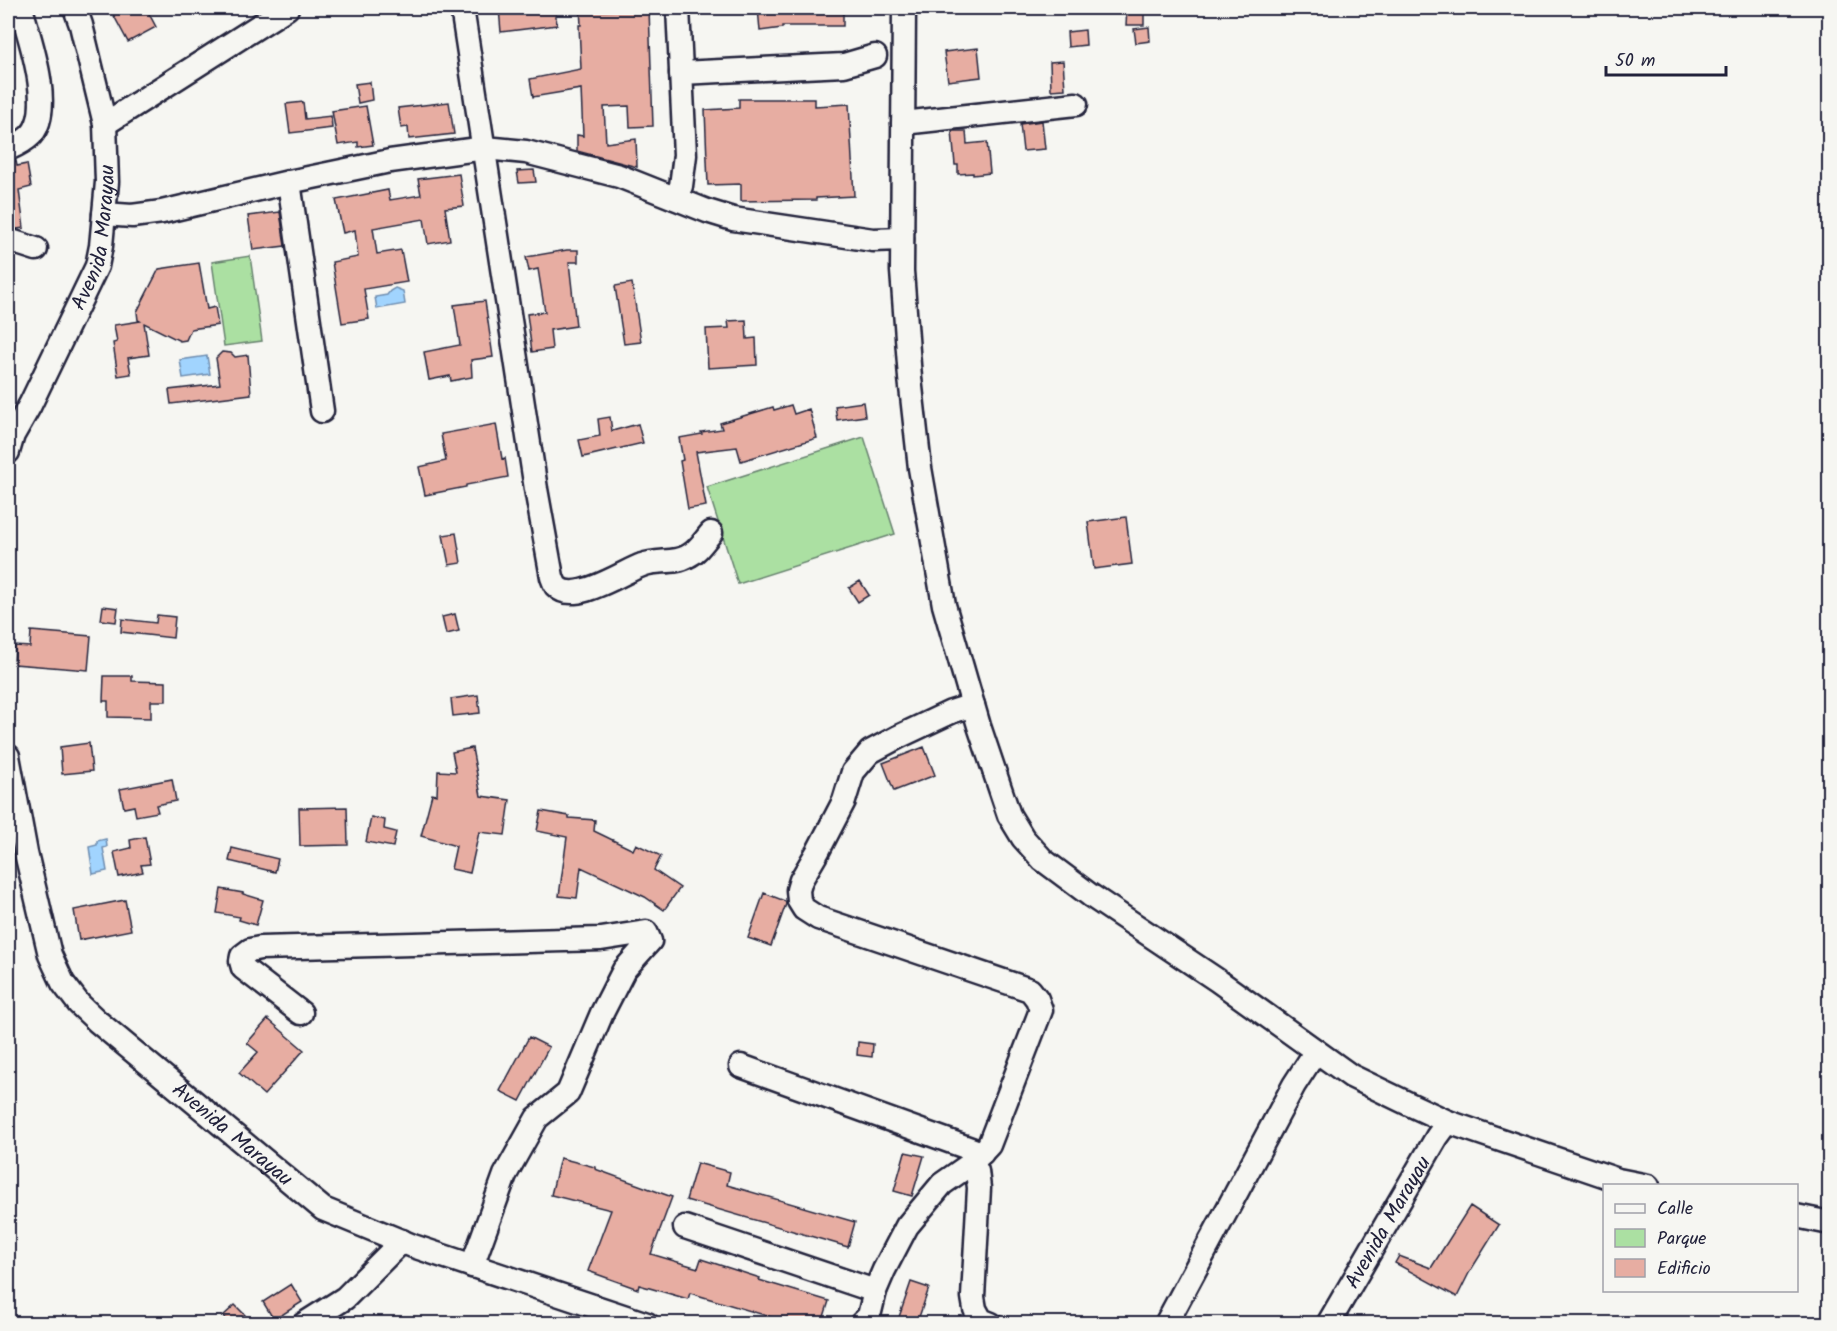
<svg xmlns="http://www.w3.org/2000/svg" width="1837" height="1331" font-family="Kalam,sans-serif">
	<rect width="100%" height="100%" fill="#f6f6f2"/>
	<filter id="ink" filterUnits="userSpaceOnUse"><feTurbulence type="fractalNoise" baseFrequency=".0167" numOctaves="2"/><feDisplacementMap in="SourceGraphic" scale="12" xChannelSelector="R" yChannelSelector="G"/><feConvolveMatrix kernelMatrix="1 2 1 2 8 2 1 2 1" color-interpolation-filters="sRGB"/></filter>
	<g filter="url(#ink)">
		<!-- green -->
		<path fill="#abe0a2" stroke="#66816e" stroke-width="1.5" d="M 250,256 L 262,341 L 224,346 L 212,262 Z
			M 864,437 L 895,534 L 738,584 L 707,487 Z"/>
		<!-- water -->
		<path fill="#a1d4fe" stroke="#6e8db0" stroke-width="1.5" d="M 395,288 L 403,291 L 405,304 L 377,309 L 375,297 L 387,295 L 390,291 Z
			M 207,356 L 210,374 L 183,378 L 180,360 Z
			M 106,839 L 107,847 L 103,848 L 107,871 L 93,874 L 89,847 L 97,845 L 97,841 Z"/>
		<!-- building -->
		<path fill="#e7ada2" stroke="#22223b" stroke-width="1.5" d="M 126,8 L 146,8 L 156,27 L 128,42 L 113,14 Z
			M 499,8 L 555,8 L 557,25 L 501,32 Z
			M 580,8 L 603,8 L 603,11 L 649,9 L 653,126 L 630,127 L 629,106 L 604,107 L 606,143 L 636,139 L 637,167 L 577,151 L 577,135 L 583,136 L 581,89 L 533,97 L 530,79 L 581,69 L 579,25 L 581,25 Z
			M 758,8 L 843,8 L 843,26 L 782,26 L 782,28 L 760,31 Z
			M 1127,8 L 1144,8 L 1144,25 L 1126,25 Z
			M 1149,27 L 1150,41 L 1136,43 L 1134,29 Z
			M 1085,30 L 1086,45 L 1068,47 L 1067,32 Z
			M 978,48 L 981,77 L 948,81 L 944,52 Z
			M 1063,61 L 1065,89 L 1051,90 L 1050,62 Z
			M 370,82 L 372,100 L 358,103 L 355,84 Z
			M 739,99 L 815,99 L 815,106 L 849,104 L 854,196 L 816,198 L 816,200 L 741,201 L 741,184 L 708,185 L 705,110 L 739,108 Z
			M 303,102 L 305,119 L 331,116 L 332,128 L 290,133 L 286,104 Z
			M 449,102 L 454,134 L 409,139 L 408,127 L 401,128 L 398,108 Z
			M 366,106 L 373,145 L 358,147 L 358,142 L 338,145 L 332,111 Z
			M 1042,121 L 1045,149 L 1023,151 L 1020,124 Z
			M 952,131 L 966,131 L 967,144 L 987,142 L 990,173 L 973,175 L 973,173 L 958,174 L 958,165 L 955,165 Z
			M 16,161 L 17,166 L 27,164 L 31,187 L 19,190 L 24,228 L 17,229 L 8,227 L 8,162 Z
			M 534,170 L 536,182 L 519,183 L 517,171 Z
			M 459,174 L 464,206 L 445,208 L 450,240 L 428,244 L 424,219 L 373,228 L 377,254 L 401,250 L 407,282 L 364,289 L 369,319 L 342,323 L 332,262 L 358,257 L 355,230 L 343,233 L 336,200 L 388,190 L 390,200 L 421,195 L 418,179 Z
			M 280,212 L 285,246 L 253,250 L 248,216 Z
			M 567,250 L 578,250 L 578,262 L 569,262 L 576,326 L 550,330 L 552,349 L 532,352 L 527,314 L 545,312 L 538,269 L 529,271 L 526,257 Z
			M 199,263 L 207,309 L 215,307 L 218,325 L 191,329 L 186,340 L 180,341 L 144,323 L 149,355 L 128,358 L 131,374 L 118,376 L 113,343 L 117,342 L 114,325 L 140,321 L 138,320 L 137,312 L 159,269 Z
			M 632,283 L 641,342 L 624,344 L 615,286 Z
			M 485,301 L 493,357 L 471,360 L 472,377 L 451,381 L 450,376 L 429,380 L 424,352 L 460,345 L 454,305 Z
			M 746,320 L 747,339 L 756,338 L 757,365 L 708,368 L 706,329 L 729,328 L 728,321 Z
			M 222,352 L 231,353 L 235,357 L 248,355 L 251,394 L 171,404 L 169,390 L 220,384 L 216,358 Z
			M 863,402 L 865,416 L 837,420 L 835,406 Z
			M 791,405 L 794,414 L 809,409 L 817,438 L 741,461 L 737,447 L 696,452 L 706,506 L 688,509 L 680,461 L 683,460 L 679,438 L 702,434 L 701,432 L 722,429 L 720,423 L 773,407 L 774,410 Z
			M 610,417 L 612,431 L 638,424 L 643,443 L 583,457 L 579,440 L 600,436 L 598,419 Z
			M 496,424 L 502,459 L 505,458 L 508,477 L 466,485 L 466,487 L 425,495 L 419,467 L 446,461 L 441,434 Z
			M 1126,517 L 1132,564 L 1094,569 L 1088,522 Z
			M 456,533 L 461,563 L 449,565 L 443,535 Z
			M 860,581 L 869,595 L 858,602 L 849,588 Z
			M 103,606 L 118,608 L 116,622 L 101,620 Z
			M 455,614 L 459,631 L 446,634 L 442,617 Z
			M 157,615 L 175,617 L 173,638 L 121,632 L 122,619 L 156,623 Z
			M 31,631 L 91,636 L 88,670 L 14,664 L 15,646 L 30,647 Z
			M 104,676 L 132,676 L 132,681 L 166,682 L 166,701 L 151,701 L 151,718 L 108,717 L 108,701 L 103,701 Z
			M 478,695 L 480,713 L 453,716 L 451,699 Z
			M 89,743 L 92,771 L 62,774 L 60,747 Z
			M 924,747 L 935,775 L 894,791 L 883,763 Z
			M 472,748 L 481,796 L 510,800 L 505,835 L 479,832 L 470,873 L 451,869 L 456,846 L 421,836 L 432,794 L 437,795 L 438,771 L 456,772 L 452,752 Z
			M 172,779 L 176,801 L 156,805 L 158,812 L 136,816 L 134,806 L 124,808 L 120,789 Z
			M 347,807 L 348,845 L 300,846 L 299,808 Z
			M 541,811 L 569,816 L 569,818 L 595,820 L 594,831 L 633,850 L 636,844 L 661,856 L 654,870 L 680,888 L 664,910 L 645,897 L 581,867 L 577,898 L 559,896 L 567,837 L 537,831 Z
			M 371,817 L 385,820 L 384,829 L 396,832 L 393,847 L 366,842 Z
			M 145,837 L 150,864 L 141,865 L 143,872 L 119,877 L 114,852 L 131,848 L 130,840 Z
			M 232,848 L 278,859 L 275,872 L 229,861 Z
			M 221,889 L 243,893 L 243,894 L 263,900 L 256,925 L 239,920 L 240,917 L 217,913 Z
			M 764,893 L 785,901 L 786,904 L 771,946 L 748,938 Z
			M 125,900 L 131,930 L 79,940 L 74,910 Z
			M 268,1019 L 304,1050 L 264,1095 L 239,1073 L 258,1052 L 247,1043 Z
			M 529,1037 L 549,1047 L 520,1101 L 500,1091 Z
			M 858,1042 L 873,1044 L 872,1057 L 857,1055 Z
			M 905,1152 L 924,1156 L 912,1196 L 894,1191 Z
			M 560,1158 L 595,1167 L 595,1169 L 672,1197 L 651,1254 L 698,1268 L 701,1259 L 760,1278 L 759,1280 L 829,1301 L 822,1323 L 791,1323 L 690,1293 L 688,1299 L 639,1285 L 638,1289 L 588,1271 L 611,1210 L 551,1195 Z
			M 697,1163 L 730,1172 L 727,1185 L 855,1222 L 848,1247 L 686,1200 Z
			M 1470,1206 L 1499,1225 L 1469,1273 L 1457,1297 L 1395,1263 L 1399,1256 L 1431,1268 Z
			M 911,1282 L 929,1288 L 917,1323 L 897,1323 Z
			M 291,1284 L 302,1302 L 274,1320 L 263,1302 Z
			M 235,1305 L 245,1315 L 236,1323 L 230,1323 L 223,1316 Z"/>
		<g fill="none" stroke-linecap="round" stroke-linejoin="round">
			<defs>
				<g id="minor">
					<path d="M 462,8 L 536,489 L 552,577 C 553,580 554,583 556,586 C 574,606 624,571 642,565 C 657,559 675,564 688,556 C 697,552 704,541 711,533"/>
					<path d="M 904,8 L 902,271 L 910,378 L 920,468 L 944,605 L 979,726 L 1009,815 L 1023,838 L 1043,860 L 1090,895 L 1217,980 L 1351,1076 L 1409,1104 L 1448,1122 L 1618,1180 L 1648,1186"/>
					<path d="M 681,73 L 844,65 L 875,56"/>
					<path d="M 903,123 L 1076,104"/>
					<path d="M 105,124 L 287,8"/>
					<path d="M 8,149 C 15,146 26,140 31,135 C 55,109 29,37 21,8"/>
					<path d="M 289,182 L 322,411"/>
					<path d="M 675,198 L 681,186 L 685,155 L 678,8"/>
					<path d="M 104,214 L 132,216 L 162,212 L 289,182 L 390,161 L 485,148 L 526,152 L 619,176 L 707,211 L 733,219 L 873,240 L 902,239"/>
					<path d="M 8,240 L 36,249"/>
					<path id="s1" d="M 8,452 L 13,435 L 30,405 L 97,266 L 101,246 L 107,182 L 105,124 L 81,25 L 75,8"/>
					<path id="s2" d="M 8,756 L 26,853 L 50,955 L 63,983 L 79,1004 L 97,1021 L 323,1209 L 413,1246 L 647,1324"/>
					<path d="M 301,1013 L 243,968 L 241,961 L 242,956 L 250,950 L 260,948 L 601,939 L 646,932 L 650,941 L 624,970 L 602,1013 L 568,1093 L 537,1118 L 505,1175 L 472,1266"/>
					<path d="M 741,1066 L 982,1153"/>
					<path d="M 972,1163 L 977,1171 L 979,1188 L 973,1297 L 975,1309 L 981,1320 L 991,1324"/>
					<path d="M 1796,1216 L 1830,1223"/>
					<path d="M 685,1227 L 875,1291"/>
					<path d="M 304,1324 L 345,1298 L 402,1241"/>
					<path d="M 861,1324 L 869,1316 L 875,1291 L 884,1270 L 907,1226 L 942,1184 L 972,1163 L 989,1145 L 1041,1010 L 1037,999 L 1030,990 L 818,918 L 804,909 L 799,901 L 798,890 L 801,880 L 818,851 L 844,801 L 853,772 L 870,752 L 898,737 L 951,712 L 973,705"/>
					<path d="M 1166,1324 L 1294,1085 L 1316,1051"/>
					<path id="s3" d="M 1328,1324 L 1437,1137 L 1448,1122"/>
				</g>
			</defs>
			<!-- minor casing -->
			<use href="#minor" stroke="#22223b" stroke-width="27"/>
			<!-- minor -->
			<use href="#minor" stroke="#f6f6f2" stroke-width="22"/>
		</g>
	</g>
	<g text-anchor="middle" stroke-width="5" stroke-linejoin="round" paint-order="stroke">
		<!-- street labels -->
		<g font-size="21" fill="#22223b" stroke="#f6f6f2">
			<text dy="7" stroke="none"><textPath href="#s1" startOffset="234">Avenida Marayau</textPath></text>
			<text dy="7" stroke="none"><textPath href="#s2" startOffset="462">Avenida Marayau</textPath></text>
			<text dy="7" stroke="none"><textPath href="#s3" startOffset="118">Avenida Marayau</textPath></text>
		</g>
	</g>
	<!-- margin -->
	<rect width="1837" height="1331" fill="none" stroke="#f6f6f2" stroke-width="30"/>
	<rect x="15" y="15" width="1807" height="1301" fill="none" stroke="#22223b" stroke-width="2" filter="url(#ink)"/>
	<!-- legend -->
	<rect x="1603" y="1184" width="195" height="108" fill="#f6f6f2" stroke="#a1a1a9" stroke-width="1.5"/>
	<rect x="1615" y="1204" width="30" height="9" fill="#f6f6f2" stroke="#a1a1a9" stroke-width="1.5"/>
	<text x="1657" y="1214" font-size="18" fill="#22223b">Calle</text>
	<rect x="1615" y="1229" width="30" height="18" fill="#abe0a2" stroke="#a1a1a9" stroke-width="1.5"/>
	<text x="1657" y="1244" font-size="18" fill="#22223b">Parque</text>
	<rect x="1615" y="1259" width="30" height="18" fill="#e7ada2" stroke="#a1a1a9" stroke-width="1.5"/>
	<text x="1657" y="1274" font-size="18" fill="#22223b">Edificio</text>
	<!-- scale -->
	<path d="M1606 66v9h120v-9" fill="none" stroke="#22223b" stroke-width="3"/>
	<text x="1615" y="66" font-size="18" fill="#22223b" stroke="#f6f6f2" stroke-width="4.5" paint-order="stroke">50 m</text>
</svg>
